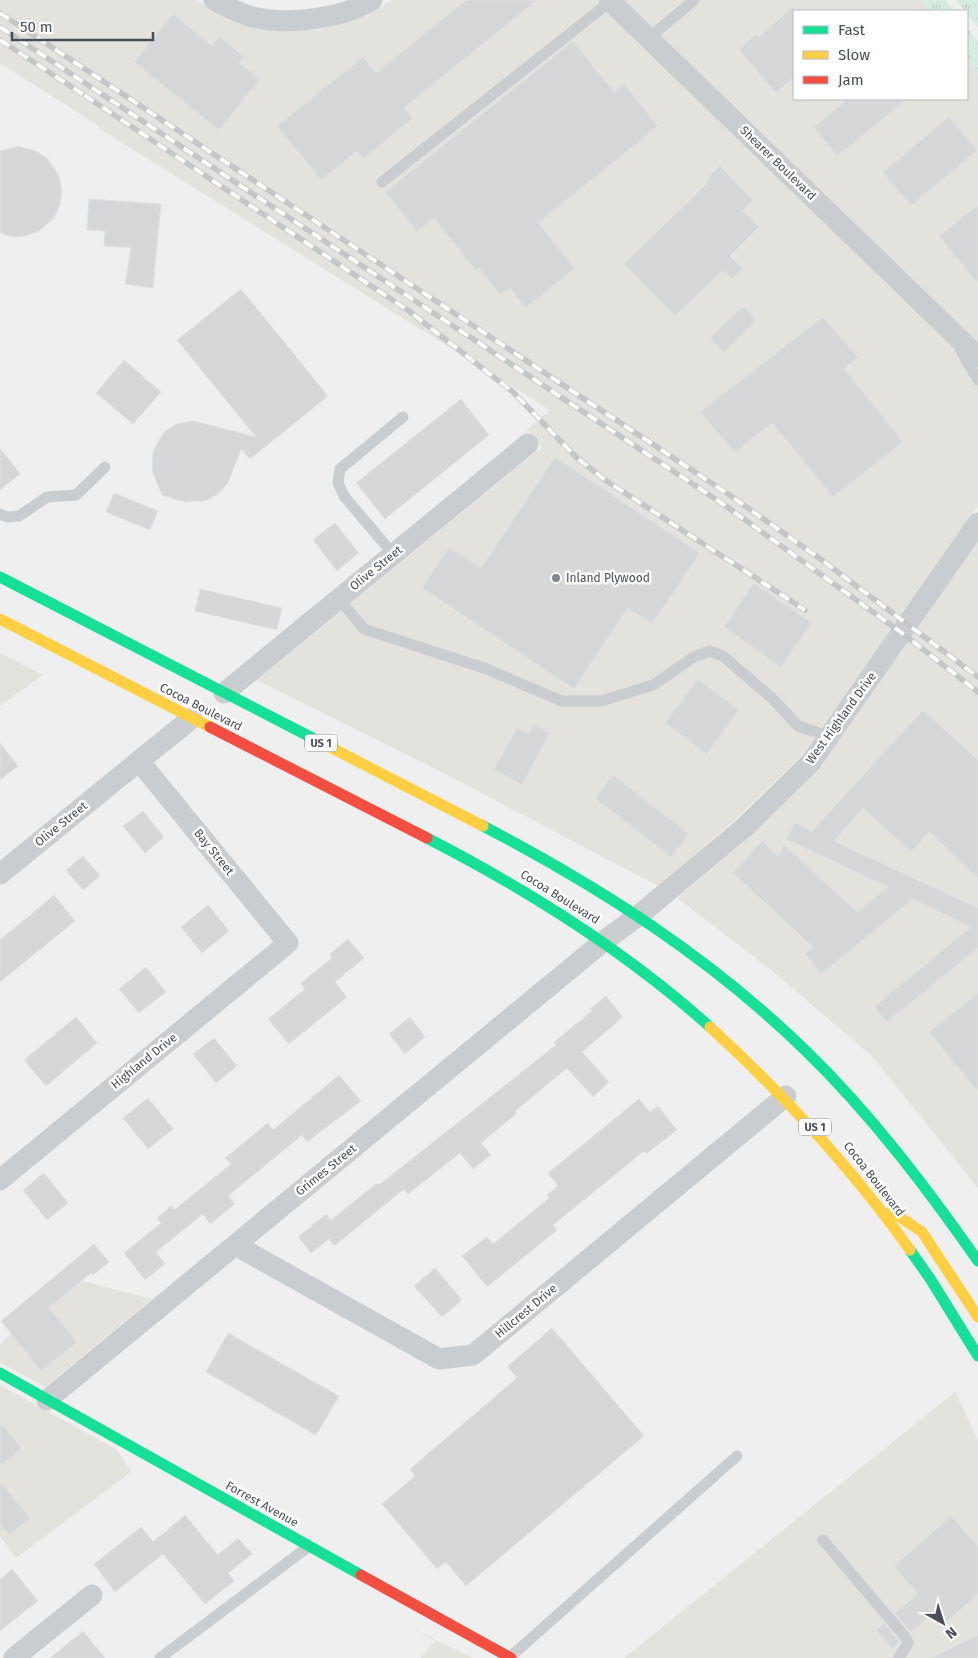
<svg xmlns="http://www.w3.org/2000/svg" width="978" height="1658" font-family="'Fira Sans',sans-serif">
	<defs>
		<pattern id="grass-tufts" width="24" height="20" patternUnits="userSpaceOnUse" patternTransform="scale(1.25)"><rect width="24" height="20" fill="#d5ece1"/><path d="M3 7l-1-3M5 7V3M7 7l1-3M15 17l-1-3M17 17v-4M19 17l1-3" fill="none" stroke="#b8ccc3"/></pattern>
	</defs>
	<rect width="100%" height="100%" fill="#efefef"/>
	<!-- commercial -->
	<path fill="#e4e2dc" d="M 0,0 L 196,0 L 228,20 L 257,29 L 289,30 L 318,30 L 352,21 L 370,14 L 392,0 L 596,0 L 978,371 L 978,506 L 803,754 L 738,817 L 658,886 L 434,768 L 257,680 L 542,447 L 528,430 L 515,440 L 550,410 L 98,128 L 99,126 L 0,63 Z
		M 624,0 L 920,0 L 929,11 L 794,11 L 794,99 L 967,99 L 967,59 L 978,73 L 978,343 Z
		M 978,541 L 978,1188 L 872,1056 L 770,969 L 677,898 L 753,834 L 820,768 Z
		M 0,653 L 43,675 L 0,706 Z
		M 71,1278 L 152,1299 L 45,1387 L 0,1362 L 0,1344 Z
		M 0,1385 L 117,1450 L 131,1472 L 16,1558 L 0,1536 Z
		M 955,1392 L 978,1440 L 978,1658 L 624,1658 Z
		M 407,1626 L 473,1658 L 420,1658 L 435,1641 Z"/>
	<!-- grass -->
	<path fill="url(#grass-tufts)" d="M 920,0 L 945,0 L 954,11 L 929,11 Z
		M 956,0 L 978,0 L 978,27 Z
		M 967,27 L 978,41 L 978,73 L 967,59 Z"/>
	<!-- building -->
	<path fill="#d6d7d9" stroke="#e0e1e2" d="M 466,0 L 537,0 L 404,108 L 413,118 L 363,159 L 357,151 L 321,180 L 277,126 L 363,57 L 376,73 Z
		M 794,6 L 794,77 L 776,93 L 739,50 L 756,34 L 759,37 Z
		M 173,14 L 212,46 L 219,36 L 244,57 L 239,63 L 260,79 L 219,130 L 134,62 Z
		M 573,41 L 614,92 L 624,84 L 658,126 L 538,223 L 575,268 L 525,308 L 510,288 L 500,295 L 479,268 L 476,271 L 434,218 L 417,232 L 385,192 Z
		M 848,99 L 907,99 L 837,156 L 814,127 Z
		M 949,117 L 977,150 L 911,206 L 883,172 Z
		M 19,146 L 36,151 L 48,159 L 59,176 L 62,191 L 60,205 L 53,219 L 39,231 L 24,236 L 13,237 L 0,233 L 0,151 Z
		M 720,166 L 753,200 L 743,211 L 759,227 L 730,256 L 743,269 L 732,279 L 723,270 L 675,316 L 624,264 L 710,180 L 707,178 Z
		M 89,199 L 161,204 L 153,288 L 125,284 L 131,248 L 104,246 L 105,231 L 87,230 Z
		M 978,205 L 978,284 L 939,236 Z
		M 241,289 L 328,396 L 250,459 L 241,449 L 228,483 L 218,494 L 205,501 L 185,502 L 162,495 L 152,470 L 153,451 L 164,432 L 176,424 L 193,421 L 256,437 L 177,340 Z
		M 743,306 L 756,320 L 724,352 L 710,338 Z
		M 823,317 L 858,357 L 844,368 L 903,442 L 833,497 L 772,423 L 735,452 L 700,412 Z
		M 124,360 L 161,392 L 133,424 L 96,393 Z
		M 461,399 L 489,435 L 385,519 L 356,483 Z
		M 0,448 L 20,474 L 0,490 Z
		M 555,457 L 700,553 L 652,624 L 628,608 L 574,689 L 422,588 L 449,547 L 481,568 Z
		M 114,493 L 158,511 L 150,530 L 106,512 Z
		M 335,523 L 359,553 L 337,571 L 313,540 Z
		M 754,583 L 812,623 L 781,667 L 724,627 Z
		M 200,589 L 282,608 L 277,630 L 195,611 Z
		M 698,679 L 739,710 L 707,754 L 665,723 Z
		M 923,710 L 978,760 L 978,878 L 929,832 L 911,852 L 863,808 L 834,841 L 978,908 L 978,948 L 887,1022 L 874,1007 L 971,927 L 913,899 L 821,974 L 805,954 L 813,947 L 733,873 L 762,841 L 778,856 L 784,845 L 857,912 L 888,887 L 786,839 L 795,823 L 812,831 Z
		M 534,724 L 550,733 L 522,785 L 494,769 L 517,728 L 529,734 Z
		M 0,743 L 18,766 L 0,780 Z
		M 613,775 L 689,834 L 671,857 L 595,798 Z
		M 143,811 L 164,837 L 145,853 L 123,826 Z
		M 83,856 L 100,876 L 83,890 L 66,870 Z
		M 54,895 L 75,921 L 0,982 L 0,940 Z
		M 208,905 L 229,931 L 202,953 L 181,927 Z
		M 348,939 L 364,958 L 335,982 L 347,997 L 289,1044 L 268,1019 L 305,989 L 301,983 L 332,958 L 330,954 Z
		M 146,967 L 166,992 L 139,1013 L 119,989 Z
		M 978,993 L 978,1092 L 929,1032 Z
		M 606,996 L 623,1017 L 582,1052 L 609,1082 L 593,1097 L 567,1068 L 515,1111 L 517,1113 L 481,1143 L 491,1155 L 473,1169 L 460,1153 L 408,1194 L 404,1189 L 334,1246 L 329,1239 L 311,1253 L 298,1237 L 326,1214 L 331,1220 L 377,1183 L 379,1185 L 556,1045 L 554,1042 L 592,1011 L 590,1009 Z
		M 76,1017 L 97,1043 L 46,1086 L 24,1060 Z
		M 410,1017 L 425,1037 L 405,1054 L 389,1034 Z
		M 214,1038 L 237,1066 L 216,1083 L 193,1054 Z
		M 339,1075 L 361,1101 L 307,1142 L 302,1135 L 228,1196 L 235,1204 L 210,1224 L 203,1214 L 156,1252 L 165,1264 L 145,1280 L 124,1253 L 161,1223 L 157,1218 L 171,1206 L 174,1210 L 231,1164 L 225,1158 L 268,1123 L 273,1130 Z
		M 148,1098 L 173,1129 L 148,1149 L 123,1118 Z
		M 639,1099 L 650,1112 L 658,1106 L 677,1130 L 646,1154 L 644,1151 L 553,1225 L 557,1230 L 487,1287 L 462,1256 L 487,1237 L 493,1244 L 549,1198 L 547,1195 L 558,1186 L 548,1173 Z
		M 44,1173 L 68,1203 L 47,1220 L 23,1190 Z
		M 94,1244 L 109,1262 L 93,1275 L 91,1273 L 49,1308 L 77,1342 L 41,1371 L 1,1321 Z
		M 435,1268 L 462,1300 L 442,1317 L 414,1286 Z
		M 552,1328 L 644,1436 L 466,1586 L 446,1562 L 437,1569 L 382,1504 L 415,1476 L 410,1469 L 517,1378 L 508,1366 Z
		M 228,1333 L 339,1396 L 316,1435 L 206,1372 Z
		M 0,1422 L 22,1448 L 0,1466 Z
		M 0,1481 L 30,1518 L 9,1535 L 0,1524 Z
		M 185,1515 L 218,1555 L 238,1538 L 252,1554 L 228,1573 L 234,1581 L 205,1604 L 163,1554 L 115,1592 L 94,1564 L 141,1527 L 153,1542 Z
		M 951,1516 L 978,1546 L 978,1594 L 944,1624 L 934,1612 L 911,1632 L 895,1613 L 918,1594 L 894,1566 Z
		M 12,1569 L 38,1601 L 0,1631 L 0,1579 Z
		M 884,1623 L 899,1642 L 892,1648 L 876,1630 Z
		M 83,1631 L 105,1658 L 50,1658 Z
		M 978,1635 L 978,1658 L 931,1658 Z"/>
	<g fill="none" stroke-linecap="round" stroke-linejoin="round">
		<!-- lane -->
		<path stroke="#cacdd0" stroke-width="11" d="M 649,38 L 694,0
			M 382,182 L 611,1
			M 960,349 L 978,380
			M 0,514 L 7,517 L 19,516 L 47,497 L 76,495 L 105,467
			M 393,554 L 344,496 L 338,483 L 340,469 L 403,417
			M 339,599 L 364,629 L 484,668 L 562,701 L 601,701 L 653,685 L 694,657 L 709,651 L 723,656 L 772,698 L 798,726 L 828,736
			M 823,1540 L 906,1638 L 908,1643 L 899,1658
			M 510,1657 L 737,1456
			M 160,1658 L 308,1547"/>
		<!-- street -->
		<path stroke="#cacdd0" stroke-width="21" d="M 214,0 C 228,8 242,15 257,18 C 290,25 344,18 372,0
			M 609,0 L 978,357
			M 224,693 L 528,444
			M 0,874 L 192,718
			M 0,1180 L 288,943 L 139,761
			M 235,1245 L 439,1359 L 473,1355 L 786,1096
			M 47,1400 L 604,941 L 638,916 L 746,826 L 811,762 L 978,523
			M 14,1658 L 92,1595"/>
		<!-- fast -->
		<path stroke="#16e098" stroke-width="11" d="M 0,577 L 326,745
			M 483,826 C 600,887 711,958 806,1051 C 871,1114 926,1187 978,1261
			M 427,838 C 528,890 626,951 710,1027
			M 910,1250 L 931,1280 L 978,1356
			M 0,1373 L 361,1575"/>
		<!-- slow -->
		<path stroke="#ffcf43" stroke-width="11" d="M 0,619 L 210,727
			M 326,745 L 483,826
			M 710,1027 C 785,1096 852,1168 910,1250
			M 891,1211 L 922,1232 L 978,1317"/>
		<!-- jam -->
		<path stroke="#f24e42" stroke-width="11" d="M 210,727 L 427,838
			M 361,1575 L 511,1658"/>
		<defs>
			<path id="rail" d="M 0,13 L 728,494 L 819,558 L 978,677
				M 0,27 L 723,504 L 902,633 L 978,692
				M 0,40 L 90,99
				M 84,95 L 409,311 L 513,392 L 576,457 L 605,480 L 805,610"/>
		</defs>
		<!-- rail casing -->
		<use href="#rail" stroke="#c4c6c8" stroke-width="5.5"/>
		<!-- rail -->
		<use href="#rail" stroke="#fff" stroke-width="4" stroke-dasharray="11" stroke-linecap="butt"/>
	</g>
	<!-- markers -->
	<circle fill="#82868e" stroke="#fff" stroke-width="2" cx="556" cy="578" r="5"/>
	<g text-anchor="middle" stroke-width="5" stroke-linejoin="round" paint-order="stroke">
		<!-- shield labels -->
		<g fill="#fff" stroke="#7e838b" stroke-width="1">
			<rect x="305" y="734.5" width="32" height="17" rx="4"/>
			<rect x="799" y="1118.5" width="32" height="17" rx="4"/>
		</g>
		<g font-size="11" font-weight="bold" fill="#474e59">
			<text x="321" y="747">US 1</text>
			<text x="815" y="1131">US 1</text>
		</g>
		<!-- street labels -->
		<g font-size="12" fill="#474e59" stroke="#fff">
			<text transform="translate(778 163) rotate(44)" y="4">Shearer Boulevard</text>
			<text transform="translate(376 568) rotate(-39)" y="4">Olive Street</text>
			<text transform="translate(201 707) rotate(27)" y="4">Cocoa Boulevard</text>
			<text transform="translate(841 718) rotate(-54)" y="4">West Highland Drive</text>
			<text transform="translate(61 824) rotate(-39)" y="4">Olive Street</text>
			<text transform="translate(214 852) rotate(51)" y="4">Bay Street</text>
			<text transform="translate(560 897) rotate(32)" y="4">Cocoa Boulevard</text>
			<text transform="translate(144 1061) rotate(-39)" y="4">Highland Drive</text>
			<text transform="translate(326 1170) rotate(-39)" y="4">Grimes Street</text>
			<text transform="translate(874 1179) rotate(52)" y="4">Cocoa Boulevard</text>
			<text transform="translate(526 1311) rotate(-40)" y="4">Hillcrest Drive</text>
			<text transform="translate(262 1504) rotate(29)" y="4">Forrest Avenue</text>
		</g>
		<!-- poi labels -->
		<g font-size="12" fill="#474e59" stroke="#fff" text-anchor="start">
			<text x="566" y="582">Inland Plywood</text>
		</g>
	</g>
	<!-- legend -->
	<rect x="793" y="10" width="175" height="90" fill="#ffffff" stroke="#b5b8bd"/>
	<rect x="803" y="26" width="25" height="8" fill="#16e098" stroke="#b5b8bd"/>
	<text x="838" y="35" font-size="15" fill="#474e59">Fast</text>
	<rect x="803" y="51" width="25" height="8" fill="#ffcf43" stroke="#b5b8bd"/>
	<text x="838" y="60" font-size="15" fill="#474e59">Slow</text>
	<rect x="803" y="76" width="25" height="8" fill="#f24e42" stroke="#b5b8bd"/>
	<text x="838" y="85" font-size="15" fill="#474e59">Jam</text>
	<!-- north arrow -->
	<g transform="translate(943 1623) rotate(141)" stroke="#ffffff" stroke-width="4" paint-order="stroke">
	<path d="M0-4L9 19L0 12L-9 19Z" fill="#474e59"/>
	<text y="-8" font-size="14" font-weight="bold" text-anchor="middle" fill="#474e59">N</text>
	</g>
	<!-- scale -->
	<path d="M12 32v8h141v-8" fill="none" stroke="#474e59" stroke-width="2.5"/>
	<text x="20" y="32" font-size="15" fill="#474e59" stroke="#ffffff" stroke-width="4" paint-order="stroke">50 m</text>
</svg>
